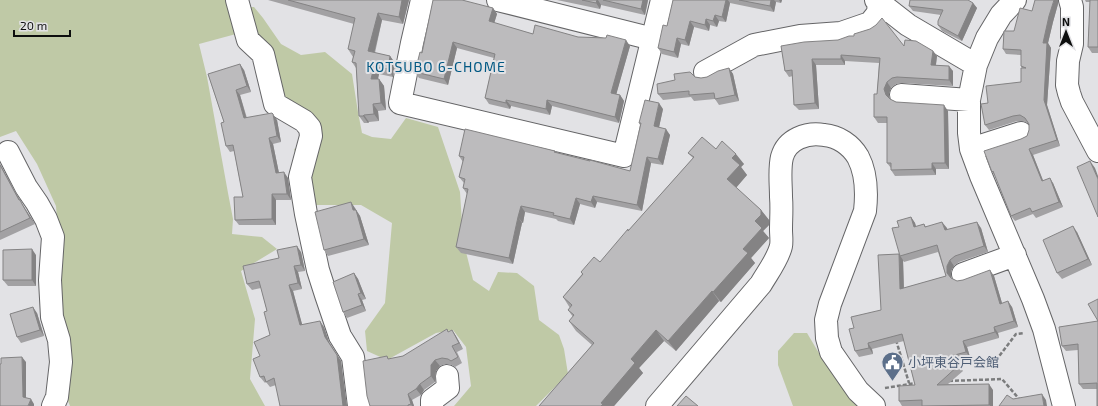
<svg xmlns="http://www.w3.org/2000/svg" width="1098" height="406" font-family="'Exo 2','Noto Sans JP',sans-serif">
	<rect width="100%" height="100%" fill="#e2e2e5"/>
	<!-- green -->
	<path fill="#bfc9a6" d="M 0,0 L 232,0 L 235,7 L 254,7 L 263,18 L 281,44 L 301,55 L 325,52 L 352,74 L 358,112 L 362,133 L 372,137 L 391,139 L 406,118 L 438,127 L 460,192 L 463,240 L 473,280 L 489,291 L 498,272 L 517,273 L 534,286 L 539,320 L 559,335 L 564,349 L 568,374 L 536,406 L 454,406 L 471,386 L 466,347 L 453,330 L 436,333 L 387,360 L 367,351 L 365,331 L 385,303 L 392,223 L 361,205 L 314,205 L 309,200 L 294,149 L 315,140 L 236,34 L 199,44 L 207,77 L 228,193 L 233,219 L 232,234 L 262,237 L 277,249 L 241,271 L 255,319 L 250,379 L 265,406 L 70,406 L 65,393 L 57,307 L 60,257 L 56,206 L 37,164 L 16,131 L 0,137 Z
		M 794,333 L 807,333 L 826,365 L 873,406 L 793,406 L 778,365 L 778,351 Z"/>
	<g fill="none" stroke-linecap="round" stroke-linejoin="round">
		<defs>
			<path id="minor" d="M 237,0 L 248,40 L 263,54 L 275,104 L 304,121 L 310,128 L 311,136 L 300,177 L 306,214 L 318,270 L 326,295 L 340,336 L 353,357 L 359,406
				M 422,0 L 412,43 L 400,103 L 624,156 L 662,0
				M 498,0 L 653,39
				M 876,0 L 908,25 L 976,65
				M 1015,0 L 1001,15 L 987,38 L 976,65 L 969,100 L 969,133 L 971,149 L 981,176 L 1033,299 L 1044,329 L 1064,406
				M 1070,0 L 1072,7 L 1072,44 L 1068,61 L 1067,85 L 1069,93 L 1072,102 L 1098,151
				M 705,72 L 754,45 L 800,36 L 841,33 L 870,23 L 878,13 L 879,0
				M 901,95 L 969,100
				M 971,149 L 1021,133
				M 8,152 L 26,187 L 37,203 L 46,219 L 53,237 L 50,280 L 52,317 L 59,340 L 61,362 L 57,397 L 53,406
				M 963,274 L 1015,255
				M 432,406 L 432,400 L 448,388 L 447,376
				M 657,406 L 761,284 C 768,272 778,259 781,246 C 782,241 781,235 781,230 C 781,219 782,208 781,197 C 781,184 779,169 782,157 C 787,139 807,132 824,135 C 838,136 851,145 858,157 C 867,174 867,193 865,211 L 830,304 L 826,320 L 827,338 L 831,352 L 858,391 L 874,406"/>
		</defs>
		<!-- minor casing -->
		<use href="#minor" stroke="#656567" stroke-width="24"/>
		<!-- path -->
		<path stroke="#7b7c7d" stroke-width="2.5" stroke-dasharray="4 2" stroke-linecap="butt" d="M 896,340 L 909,383
			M 984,365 L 1000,355 L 1016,334 L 1024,333
			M 949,381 L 1002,379 L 1020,400
			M 885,388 L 916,383"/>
		<!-- minor -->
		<use href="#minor" stroke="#fff" stroke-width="22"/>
	</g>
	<!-- wall -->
	<path fill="#a2a1a3" d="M 268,0 L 409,0 L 403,24 L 382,20 L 375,53 L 390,56 L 395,63 L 393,77 L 379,74 L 378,79 L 379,79 L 384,86 L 386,110 L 378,111 L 379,121 L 369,122 L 368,123 L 364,123 L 359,116 L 356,68 L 352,62 L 353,57 L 348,49 L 354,24 Z
		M 557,0 L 648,0 L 645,15 L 601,5 L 600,9 Z
		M 673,0 L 782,0 L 781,3 L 776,2 L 774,12 L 730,3 L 726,22 L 719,21 L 717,27 L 710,25 L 709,31 L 694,27 L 689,46 L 681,44 L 678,58 L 662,54 L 658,48 L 667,26 Z
		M 1085,0 L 1098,0 L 1098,53 L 1092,53 L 1088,47 L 1090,2 L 1086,2 Z
		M 973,3 L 977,8 L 962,41 L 942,31 L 938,25 L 941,15 L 913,11 L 909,6 Z
		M 1058,4 L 1053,22 L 1048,43 L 1051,48 L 1047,105 L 1060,146 L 1033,155 L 1043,180 L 1053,183 L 1063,207 L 1036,218 L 1033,214 L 1015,221 L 1011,216 L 996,177 L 992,172 L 1021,139 L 1027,136 L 1029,130 L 1029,124 L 1023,121 L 1017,121 L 989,130 L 985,125 L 988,103 L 1021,82 L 1022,68 L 1021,66 L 1021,55 L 1006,54 L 1003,49 L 1014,31 L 1032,11 Z
		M 493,8 L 497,14 L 494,23 L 533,34 L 578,37 L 630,46 L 616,94 L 620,95 L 624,101 L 619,123 L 552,106 L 550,115 L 511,106 L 510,109 L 489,104 L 485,98 L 494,58 L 457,48 L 448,85 L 419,78 L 415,72 L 422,53 Z
		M 781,46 L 904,46 L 933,51 L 937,56 L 936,65 L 953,71 L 953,86 L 902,83 L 896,84 L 891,88 L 889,94 L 890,99 L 896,102 L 948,111 L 949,169 L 936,169 L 936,175 L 895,176 L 891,170 L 891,168 L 887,163 L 887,123 L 878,123 L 874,117 L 877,94 L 879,63 L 845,61 L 845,65 L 816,65 L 819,109 L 799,110 L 794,105 L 793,76 L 789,77 L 785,71 Z
		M 729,68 L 733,74 L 739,101 L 719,105 L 715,99 L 694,101 L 691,97 L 663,100 L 658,94 L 695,77 L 701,78 L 707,77 Z
		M 244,70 L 251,92 L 240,95 L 247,118 L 277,120 L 281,142 L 273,144 L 279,173 L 288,178 L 291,200 L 276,200 L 276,225 L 239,225 L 235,220 L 243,197 L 234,151 L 230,152 L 226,146 L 224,122 L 208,74 Z
		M 663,109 L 659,127 L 670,135 L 663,165 L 651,163 L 642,211 L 597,202 L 595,208 L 580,204 L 574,225 L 558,221 L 556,219 L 525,212 L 523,223 L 522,223 L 513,264 L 461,253 L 456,247 L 467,194 L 463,188 L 464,183 L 459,177 L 463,162 L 459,156 L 555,151 L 556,152 L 590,161 L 630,171 L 640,125 L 639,123 Z
		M 716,149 L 744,164 L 741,167 L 747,175 L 736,188 L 761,210 L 769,220 L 769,225 L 763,231 L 769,238 L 751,258 L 755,263 L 721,302 L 719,301 L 676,351 L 664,341 L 639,368 L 643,373 L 614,406 L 539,406 L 592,345 L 576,331 L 569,321 L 573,317 L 568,310 L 570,308 L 563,297 L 582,274 L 581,272 L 600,262 L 629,230 L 693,158 L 688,153 Z
		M 0,164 L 20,200 L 26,210 L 35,224 L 0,240 Z
		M 355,208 L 360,216 L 369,245 L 328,256 L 324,250 Z
		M 911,217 L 915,223 L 916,227 L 924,224 L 926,227 L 947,228 L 947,230 L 981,228 L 988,252 L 959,262 L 954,266 L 951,271 L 951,278 L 957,281 L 994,276 L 1002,303 L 1012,307 L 1018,327 L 998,333 L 999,338 L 967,347 L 970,357 L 956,362 L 963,371 L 948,384 L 993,390 L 993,406 L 902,406 L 899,401 L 915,385 L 904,341 L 872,349 L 873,354 L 859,357 L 855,351 L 854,328 L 881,310 L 899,254 L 903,260 L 904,288 L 946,276 L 938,252 L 904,262 L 900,256 L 899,227 Z
		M 1077,232 L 1092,265 L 1062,279 L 1057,273 Z
		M 301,252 L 305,271 L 298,272 L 302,289 L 293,291 L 302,325 L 324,327 L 329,342 L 341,361 L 347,406 L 280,406 L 276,385 L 270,387 L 266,382 L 265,383 L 260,377 L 260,356 L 270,335 L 267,311 L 261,288 L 252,290 L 247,284 L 279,258 Z
		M 36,255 L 36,286 L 8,286 L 3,280 Z
		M 354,273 L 358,279 L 366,299 L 362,300 L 366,311 L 347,318 L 343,312 Z
		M 1098,299 L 1097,389 L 1083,389 L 1079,384 L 1078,350 L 1066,351 L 1062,346 L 1098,321 Z
		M 37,313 L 44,336 L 21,343 L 17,337 Z
		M 452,330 L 463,349 L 457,352 L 462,363 L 455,367 L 452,365 L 446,364 L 440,366 L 436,371 L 435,382 L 424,390 L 421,395 L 412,400 L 414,406 L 370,406 L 389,359 L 403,356 Z"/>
	<!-- shaded-wall -->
	<path fill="#848384" d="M 402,0 L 409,0 L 403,24 L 399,17 Z
		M 597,0 L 598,0 L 601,5 L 600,9 L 596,3 Z
		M 643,0 L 648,0 L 645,15 L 641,9 Z
		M 726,0 L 728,0 L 730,3 L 726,22 L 722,17 Z
		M 771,0 L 774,0 L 776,2 L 774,12 L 770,6 Z
		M 779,0 L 782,0 L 781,3 Z
		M 1054,0 L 1058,0 L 1058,4 L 1053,22 L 1048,43 L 1051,48 L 1047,105 L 1060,146 L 1057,140 L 1044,100 L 1043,43 L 1049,16 Z
		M 973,3 L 977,8 L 962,41 L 958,36 Z
		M 493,8 L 497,14 L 493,27 L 489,21 Z
		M 378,13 L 382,20 L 373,58 L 368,51 Z
		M 715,15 L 719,21 L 717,27 L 713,21 Z
		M 706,19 L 710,25 L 709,31 L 705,25 Z
		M 690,21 L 694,27 L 689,46 L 685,40 Z
		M 677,38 L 681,44 L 678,58 L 674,52 Z
		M 626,40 L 630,46 L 615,99 L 611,93 Z
		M 453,42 L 457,48 L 448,85 L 444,79 Z
		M 933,51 L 937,56 L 935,71 L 931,65 Z
		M 841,55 L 845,61 L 845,65 L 841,59 Z
		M 390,56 L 395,63 L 393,77 L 388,69 Z
		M 812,59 L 816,65 L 819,109 L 815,103 Z
		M 240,64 L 244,70 L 251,92 L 247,86 Z
		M 949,66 L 953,71 L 953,86 L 949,80 Z
		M 374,67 L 379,74 L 376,87 L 371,79 Z
		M 729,68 L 733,74 L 739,101 L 735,95 Z
		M 379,79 L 384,86 L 386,110 L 381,103 Z
		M 887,82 L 891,88 L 889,94 L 890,101 L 886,95 L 884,89 Z
		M 236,90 L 240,95 L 248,124 L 244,118 Z
		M 620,95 L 624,101 L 619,123 L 615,117 Z
		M 506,100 L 511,106 L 510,109 L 506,103 Z
		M 547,100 L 552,106 L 550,115 L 546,109 Z
		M 659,103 L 663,109 L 658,132 L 654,126 Z
		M 373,104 L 378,111 L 379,121 L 374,114 Z
		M 944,105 L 948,111 L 949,169 L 945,163 Z
		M 273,114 L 277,120 L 281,142 L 277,136 Z
		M 364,115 L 369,122 L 368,123 L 363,116 Z
		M 666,129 L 670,135 L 663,165 L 658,159 Z
		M 269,138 L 273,144 L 280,178 L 276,173 Z
		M 1029,149 L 1033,155 L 1045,186 L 1042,181 Z
		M 736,154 L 744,164 L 741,167 L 747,175 L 734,190 L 727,179 L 732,158 Z
		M 647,157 L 651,163 L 642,211 L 637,205 Z
		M 1090,161 L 1095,168 L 1098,176 L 1098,179 Z
		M 932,163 L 936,169 L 936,175 L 932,169 Z
		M 0,164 L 23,206 L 19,200 L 0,165 Z
		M 284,172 L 288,178 L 291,200 L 287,194 Z
		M 1050,178 L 1053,183 L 1063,207 L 1059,202 Z
		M 272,194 L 276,200 L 276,225 L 272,219 Z
		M 593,196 L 597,202 L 595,208 L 591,202 Z
		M 576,198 L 580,204 L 574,225 L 570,219 Z
		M 351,202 L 355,208 L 358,216 L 353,210 Z
		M 22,204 L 26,210 L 35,224 L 30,218 Z
		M 521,206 L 525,212 L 523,223 L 518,217 Z
		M 356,210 L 360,216 L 369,245 L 364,239 Z
		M 761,210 L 769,220 L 769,225 L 763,231 L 769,238 L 751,258 L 755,263 L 721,302 L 713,292 Z
		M 518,217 L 522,223 L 513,264 L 509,258 Z
		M 911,217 L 915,223 L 918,233 L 914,227 Z
		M 942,222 L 947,228 L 949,236 L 945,230 Z
		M 977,222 L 981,228 L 988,252 L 984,246 Z
		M 1073,226 L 1077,232 L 1092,265 L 1088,259 Z
		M 297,246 L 301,252 L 305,271 L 301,265 Z
		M 32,249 L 36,255 L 36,286 L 32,280 Z
		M 899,254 L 903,260 L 904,295 L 900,289 Z
		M 950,260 L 954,266 L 951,271 L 951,279 L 947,273 L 947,266 Z
		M 294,266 L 298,272 L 302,289 L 298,283 Z
		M 990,270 L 994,276 L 1004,310 L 1000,304 Z
		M 354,273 L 358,279 L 366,299 L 361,293 Z
		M 289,285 L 293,291 L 304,331 L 300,325 Z
		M 712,291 L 719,301 L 676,351 L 668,341 Z
		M 358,294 L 362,300 L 366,311 L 362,305 Z
		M 1008,301 L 1012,307 L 1018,327 L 1014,321 Z
		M 33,307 L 37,313 L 44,336 L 40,330 Z
		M 320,321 L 324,327 L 329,342 L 341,361 L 347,406 L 343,406 L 325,337 Z
		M 994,327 L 998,333 L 999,338 L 995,332 Z
		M 452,330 L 456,336 L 463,349 L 459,343 Z
		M 656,330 L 664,341 L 639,368 L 643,373 L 614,406 L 601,406 L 601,403 L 631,359 Z
		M 963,341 L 967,347 L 970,357 L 966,352 Z
		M 868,343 L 872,349 L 873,354 L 869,348 Z
		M 22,357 L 26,362 L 26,402 L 23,397 Z
		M 435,360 L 440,366 L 436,371 L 435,382 L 431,376 L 431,365 Z
		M 420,384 L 424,390 L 421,395 L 416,389 Z
		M 989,384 L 993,390 L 993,406 L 990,406 L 989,405 Z
		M 408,394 L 412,400 L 414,406 L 412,406 L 411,404 Z
		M 1042,394 L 1046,400 L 1047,406 L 1044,406 Z
		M 31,399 L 34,404 L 34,406 L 28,406 Z"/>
	<!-- building -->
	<path fill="#bcbbbd" stroke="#848384" d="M 288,0 L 402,0 L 399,17 L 378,13 L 368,51 L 390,56 L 388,69 L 374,67 L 371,79 L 379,79 L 381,103 L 373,104 L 374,114 L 364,115 L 363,116 L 359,116 L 356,63 L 352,62 L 355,51 L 348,49 L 355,18 Z
		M 433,0 L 462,0 L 493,8 L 489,21 L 533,34 L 535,25 L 578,37 L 606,38 L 607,35 L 626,40 L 611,93 L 620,95 L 615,117 L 547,100 L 546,109 L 506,100 L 506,103 L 485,98 L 495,54 L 453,42 L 444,79 L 415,72 L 420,52 L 422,53 Z
		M 582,0 L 597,0 L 596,3 Z
		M 603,0 L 643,0 L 641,9 Z
		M 673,0 L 726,0 L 722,17 L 715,15 L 713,21 L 706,19 L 705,25 L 690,21 L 685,40 L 677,38 L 674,52 L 658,48 L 663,25 L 667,26 Z
		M 739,0 L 771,0 L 770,6 Z
		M 910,0 L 968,0 L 973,3 L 958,36 L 938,25 L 938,21 L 943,10 L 909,6 Z
		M 1035,0 L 1054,0 L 1049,16 L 1043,43 L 1047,43 L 1044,100 L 1057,140 L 1029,149 L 1042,181 L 1050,178 L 1059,202 L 1032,212 L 1030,208 L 1011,216 L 993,171 L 992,172 L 984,151 L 1021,139 L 1027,136 L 1029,130 L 1029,124 L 1025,118 L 1020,115 L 1013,116 L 985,125 L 981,104 L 988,103 L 986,86 L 1021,82 L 1021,68 L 1026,68 L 1021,66 L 1021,50 L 1003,49 L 1004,31 L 1014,31 L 1020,8 L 1032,11 Z
		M 1090,0 L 1098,0 L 1098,47 L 1088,47 Z
		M 882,18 L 904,46 L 905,40 L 916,41 L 933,51 L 931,65 L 949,66 L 949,80 L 897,77 L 892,78 L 887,82 L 884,89 L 886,95 L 890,99 L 896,102 L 944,105 L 945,163 L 932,163 L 932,169 L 891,170 L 891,163 L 887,163 L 887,117 L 874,117 L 874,94 L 877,94 L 880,58 L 841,55 L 841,59 L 812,59 L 815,103 L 794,105 L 792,70 L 785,71 L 781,46 L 804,42 L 838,40 L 849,36 L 854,36 L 854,34 L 870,29 L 876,25 Z
		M 240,64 L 247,86 L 236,90 L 244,118 L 272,113 L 273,114 L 277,136 L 269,138 L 276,173 L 284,172 L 287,194 L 272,194 L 272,219 L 235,220 L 234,197 L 243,197 L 233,145 L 226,146 L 221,123 L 224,122 L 208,74 Z
		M 729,68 L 735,95 L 715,99 L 714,93 L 689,95 L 689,91 L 658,94 L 657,84 L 675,80 L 674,74 L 690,72 L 695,77 L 701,78 L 707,77 L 718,71 Z
		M 645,100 L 659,103 L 654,126 L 666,129 L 658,159 L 647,157 L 637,205 L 593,196 L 591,202 L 576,198 L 570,219 L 553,215 L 554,213 L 521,206 L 518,217 L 509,258 L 456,247 L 468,189 L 463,188 L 465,179 L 459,177 L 464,157 L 459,156 L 465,129 L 555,151 L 554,152 L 590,161 L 590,160 L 630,171 L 641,123 L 639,123 Z
		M 702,137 L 716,149 L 722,141 L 736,154 L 732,158 L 740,165 L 727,179 L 761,210 L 761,215 L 755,221 L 762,228 L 743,249 L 748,253 L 713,292 L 712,291 L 668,341 L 656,330 L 631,359 L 635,363 L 601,403 L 603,404 L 601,406 L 539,406 L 594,343 L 569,321 L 574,315 L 568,310 L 572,305 L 563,297 L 583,274 L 581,272 L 594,257 L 600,262 L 628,229 L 628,231 L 694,157 L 688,153 Z
		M 1090,161 L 1098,179 L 1098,217 L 1077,167 Z
		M 0,165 L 19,200 L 20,200 L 22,204 L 30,218 L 0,232 Z
		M 351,202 L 353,210 L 356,210 L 364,239 L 324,250 L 315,212 Z
		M 911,217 L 914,227 L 924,224 L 925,227 L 942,222 L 945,230 L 977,222 L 984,246 L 955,256 L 950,260 L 947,266 L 947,273 L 951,278 L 957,281 L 963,280 L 990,270 L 1000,304 L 1008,301 L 1014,321 L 994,327 L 995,332 L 963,341 L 966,352 L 951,356 L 959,365 L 937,385 L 989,384 L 989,405 L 922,406 L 922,400 L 899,401 L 899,386 L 915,385 L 902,334 L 868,343 L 869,348 L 855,351 L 849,329 L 854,328 L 851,317 L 881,310 L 878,255 L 899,254 L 900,289 L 946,276 L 937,245 L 900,256 L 892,228 L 899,227 L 897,221 Z
		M 1073,226 L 1088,259 L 1057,273 L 1043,240 Z
		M 297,246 L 301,265 L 294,266 L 298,283 L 289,285 L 300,325 L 320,321 L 325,337 L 337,355 L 343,406 L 280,406 L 274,378 L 266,382 L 264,376 L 260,377 L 253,359 L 260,356 L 254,342 L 270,335 L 264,312 L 267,311 L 259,281 L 247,284 L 243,266 L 279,258 L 277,250 Z
		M 32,249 L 32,280 L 3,280 L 3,250 Z
		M 354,273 L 361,293 L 358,294 L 362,305 L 343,312 L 333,282 Z
		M 1098,299 L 1098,406 L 1097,406 L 1097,383 L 1079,384 L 1078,344 L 1062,346 L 1059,327 L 1098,321 L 1088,304 Z
		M 33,307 L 40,330 L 17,337 L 10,314 Z
		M 447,329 L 448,332 L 452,330 L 459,343 L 452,346 L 458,357 L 451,361 L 448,359 L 442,358 L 435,360 L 431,365 L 431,376 L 420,384 L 416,389 L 408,394 L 411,404 L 408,405 L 408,406 L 370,406 L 367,396 L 363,361 L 387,356 L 388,359 L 403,356 Z
		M 22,357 L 23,397 L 31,399 L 28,406 L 0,406 L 0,364 L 1,364 L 1,358 Z
		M 1042,394 L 1044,406 L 999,406 L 1007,395 L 1013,399 Z
		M 686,396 L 698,406 L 677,406 Z"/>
	<!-- icons -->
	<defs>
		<symbol id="civic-pin" viewBox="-11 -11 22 30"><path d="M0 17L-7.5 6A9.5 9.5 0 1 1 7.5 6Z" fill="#5c6f8a" stroke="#e2e2e5"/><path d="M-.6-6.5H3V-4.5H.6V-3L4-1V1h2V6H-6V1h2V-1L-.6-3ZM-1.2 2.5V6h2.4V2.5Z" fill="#fff"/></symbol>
	</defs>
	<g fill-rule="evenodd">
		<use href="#civic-pin" x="880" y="350" width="25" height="34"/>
	</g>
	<g text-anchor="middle" stroke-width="4" stroke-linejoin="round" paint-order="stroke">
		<!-- service labels -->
		<g font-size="13" fill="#4e5e75" stroke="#e2e2e5" text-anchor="start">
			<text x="908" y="367">小坪東谷戸会館</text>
		</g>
		<!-- neighbourhood labels -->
		<g font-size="14" letter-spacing="1" fill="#015883" stroke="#e2e2e5">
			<text x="436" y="72">KOTSUBO 6-CHOME</text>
		</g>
	</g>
	<!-- north arrow -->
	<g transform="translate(1066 32)" stroke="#e2e2e5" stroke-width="3" paint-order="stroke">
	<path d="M0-3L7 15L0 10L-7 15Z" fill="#0d0e0e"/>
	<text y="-6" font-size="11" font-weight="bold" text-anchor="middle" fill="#0d0e0e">N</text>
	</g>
	<!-- scale -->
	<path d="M14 30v6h56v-6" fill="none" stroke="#0d0e0e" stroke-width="2"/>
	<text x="20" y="30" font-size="12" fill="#0d0e0e" stroke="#e2e2e5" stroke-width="3" paint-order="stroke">20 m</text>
</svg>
